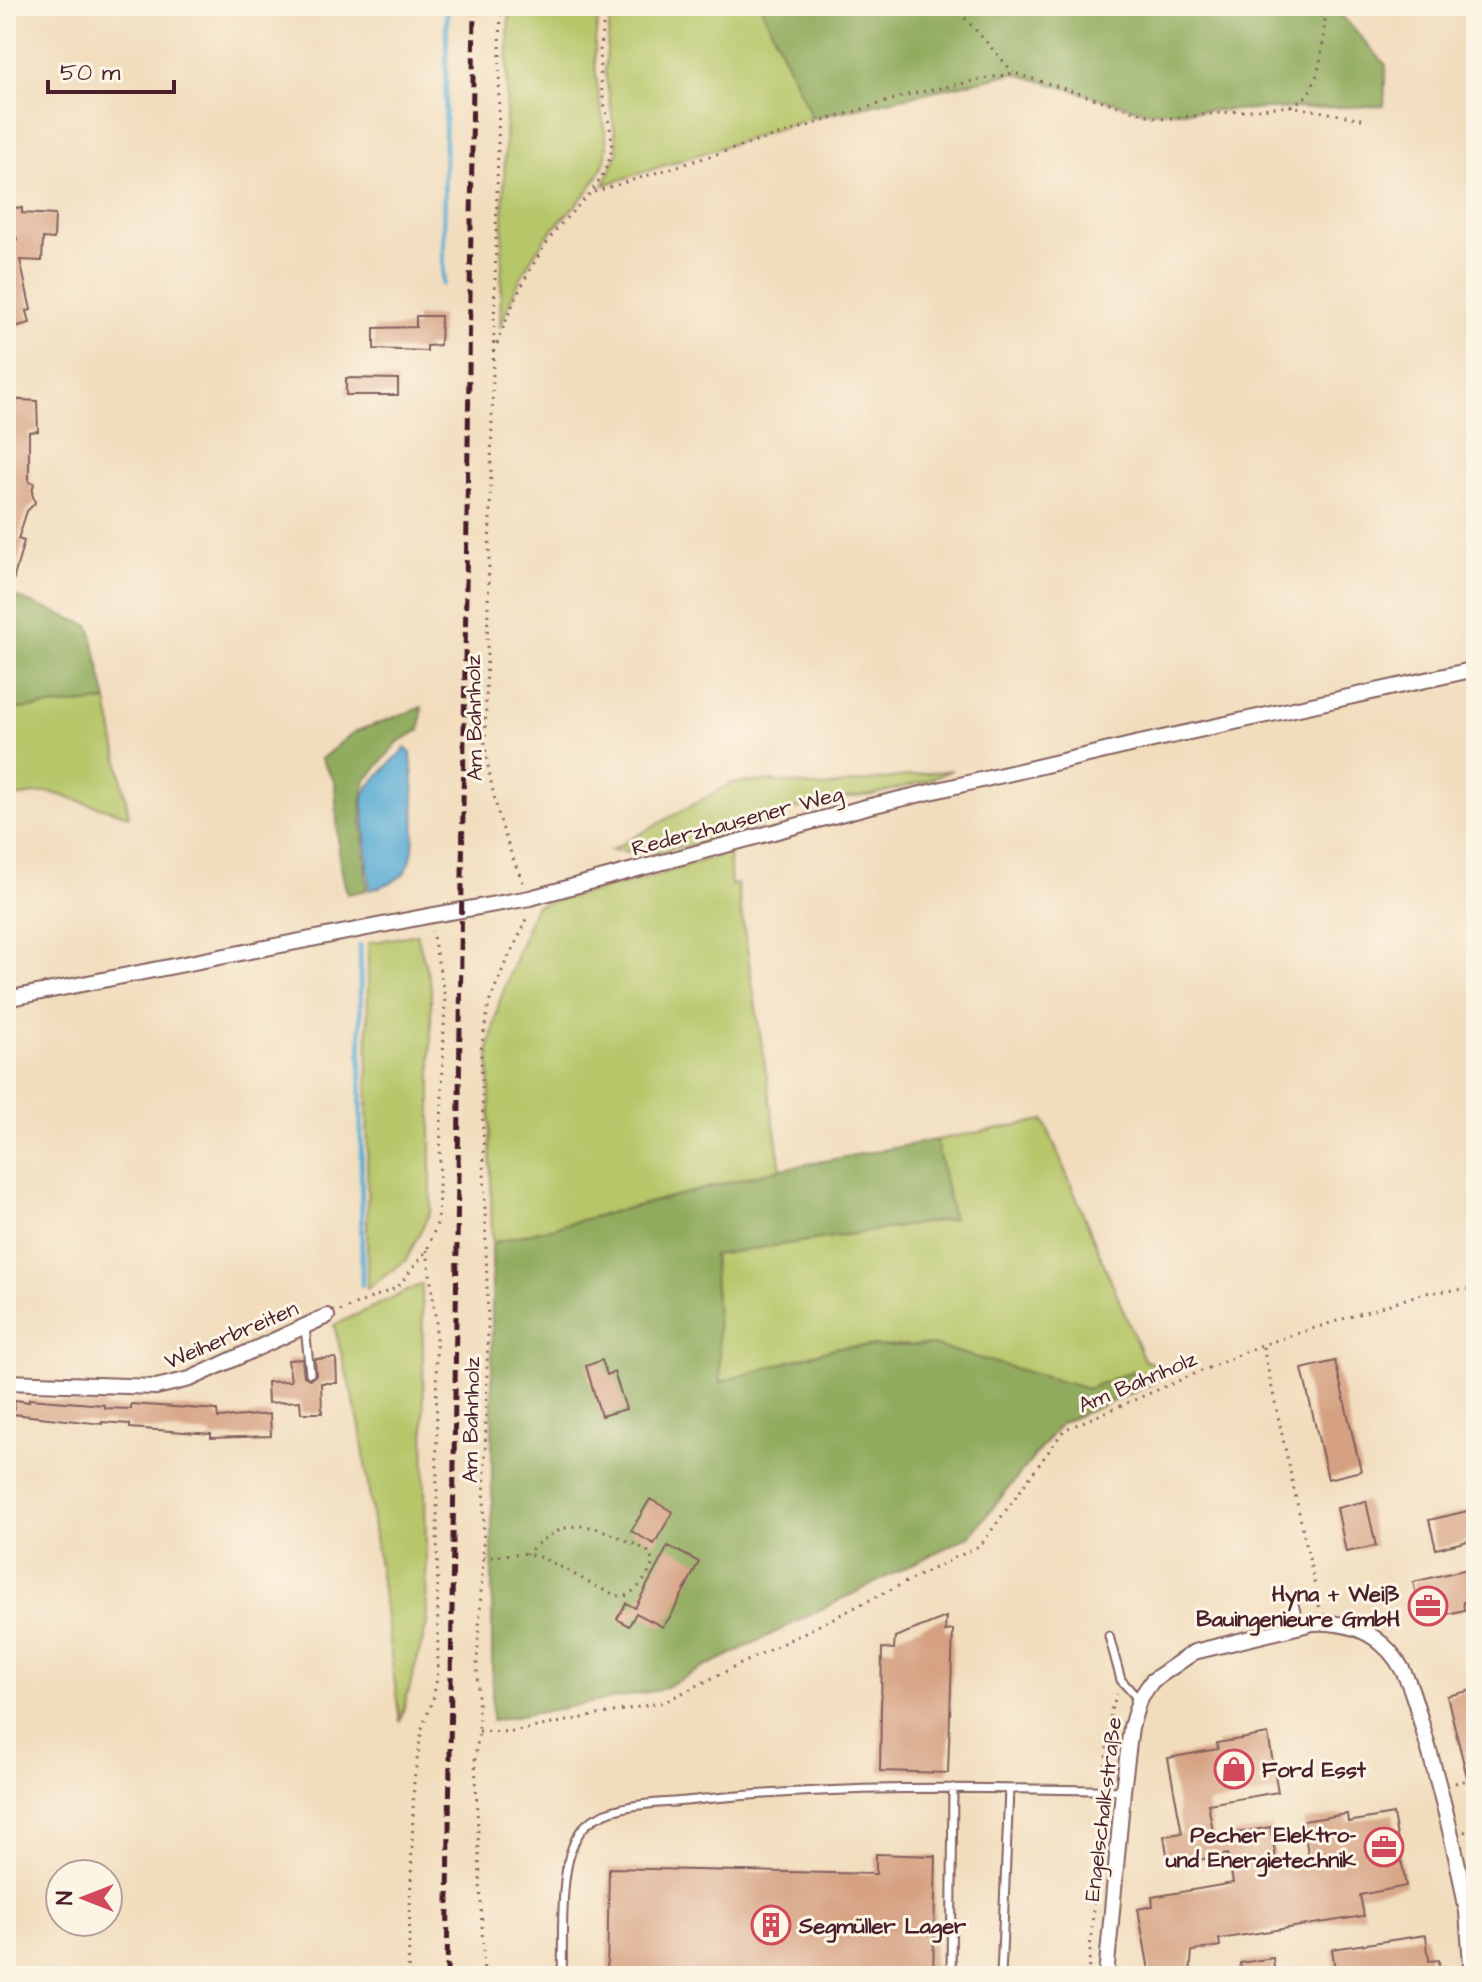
<svg xmlns="http://www.w3.org/2000/svg" width="1482" height="1982" font-family="'Architects Daughter',sans-serif">
	<rect width="100%" height="100%" fill="#fcf5e5"/>
	<filter id="ink" filterUnits="userSpaceOnUse"><feTurbulence type="fractalNoise" baseFrequency=".0125" numOctaves="2"/><feDisplacementMap in="SourceGraphic" scale="16" xChannelSelector="R" yChannelSelector="G"/><feConvolveMatrix kernelMatrix="1 2 1 2 8 2 1 2 1" color-interpolation-filters="sRGB"/></filter>
	<filter id="wash" filterUnits="userSpaceOnUse"><feTurbulence type="fractalNoise" baseFrequency=".006" numOctaves="4" result="noise"/><feDisplacementMap in="SourceGraphic" scale="32" xChannelSelector="R" yChannelSelector="G"/><feGaussianBlur stdDeviation="1.8" result="paint"/><feColorMatrix in="noise" values="0 0 0 0 0 0 0 0 0 0 0 0 0 0 0 0 0 1.4 0 .05"/><feComposite in="paint" operator="in"/></filter>
	<g filter="url(#wash)">
		<rect width="100%" height="100%" fill="#f1dcbc"/>
		<!-- green -->
		<path fill="#b6c669" stroke="#80724a" stroke-width="2" d="M 509,6 L 603,6 C 589,39 596,81 602,115 C 605,133 610,145 604,163 C 593,193 567,211 547,236 C 526,263 511,296 500,328 Z
			M 614,6 L 761,6 L 812,118 L 604,185 L 618,152 L 605,71 L 610,16 Z
			M 107,701 L 129,816 L 50,792 L 6,798 L 6,710 Z
			M 952,770 L 923,782 L 872,795 L 822,801 L 789,811 L 756,828 L 700,843 L 650,853 L 611,850 L 732,783 L 772,781 L 822,787 Z
			M 729,852 L 731,885 L 737,884 L 781,1169 L 492,1243 L 489,1048 L 499,1003 L 535,906 L 653,877 Z
			M 417,934 L 431,986 L 431,1210 L 406,1260 L 367,1289 L 368,943 Z
			M 1044,1120 L 1144,1360 L 1170,1370 L 1150,1385 L 1133,1371 L 1087,1389 L 932,1345 L 838,1347 L 721,1382 L 713,1255 L 952,1219 L 936,1140 Z
			M 422,1284 L 427,1624 L 400,1722 L 360,1426 L 334,1325 Z"/>
		<!-- forest -->
		<path fill="#90ab5d" stroke="#6d6544" stroke-width="2" d="M 761,6 L 1333,6 L 1386,65 L 1384,106 L 1147,112 L 1014,73 L 812,118 Z
			M 6,593 L 90,626 L 107,701 L 6,710 Z
			M 422,707 L 420,730 L 398,742 L 366,780 L 361,803 L 367,890 L 347,894 L 339,858 L 335,782 L 321,759 L 354,732 Z
			M 936,1140 L 953,1219 L 713,1255 L 721,1382 L 838,1347 L 932,1345 L 1087,1389 L 1133,1371 L 1150,1385 L 1061,1423 L 971,1535 L 659,1690 L 492,1721 L 492,1243 L 781,1169 Z"/>
		<!-- water -->
		<path fill="#58acd4" stroke="#516680" stroke-width="2" d="M 405,748 L 411,753 C 412,780 422,852 404,873 C 395,883 382,886 370,890 L 363,800 L 368,787 Z"/>
		<g fill="none" stroke-linecap="round" stroke-linejoin="round">
			<!-- stream -->
			<path stroke="#58acd4" stroke-width="5" d="M 443,284 L 447,6
				M 360,946 L 362,1285"/>
		</g>
		<g id="blocks">
			<!-- building -->
			<path fill="#d6a182" d="M 6,207 L 22,208 L 22,213 L 55,215 L 54,239 L 43,238 L 42,261 L 20,260 L 31,310 L 27,311 L 30,323 L 10,328 L 6,309 L 6,282 L 9,282 L 11,252 L 17,239 L 14,231 L 6,228 Z
				M 416,316 L 441,316 L 440,345 L 427,346 L 427,351 L 374,349 L 374,328 L 416,327 Z
				M 346,378 L 398,379 L 398,395 L 346,395 Z
				M 6,399 L 37,401 L 38,431 L 29,432 L 29,482 L 34,483 L 32,493 L 35,503 L 27,511 L 18,539 L 24,541 L 10,592 L 6,591 Z
				M 336,1358 L 337,1383 L 321,1383 L 322,1413 L 301,1413 L 300,1401 L 268,1403 L 267,1382 L 291,1381 L 288,1360 L 302,1359 L 304,1376 L 310,1379 L 316,1375 L 315,1359 Z
				M 602,1360 L 607,1375 L 614,1372 L 626,1409 L 601,1416 L 586,1366 Z
				M 1335,1361 L 1361,1471 L 1328,1479 L 1302,1369 Z
				M 29,1399 L 104,1405 L 104,1408 L 131,1409 L 131,1404 L 217,1410 L 218,1418 L 270,1414 L 271,1436 L 211,1438 L 211,1434 L 130,1428 L 130,1424 L 102,1422 L 102,1424 L 13,1414 L 15,1400 L 29,1402 Z
				M 650,1499 L 673,1512 L 654,1544 L 631,1531 Z
				M 1366,1501 L 1376,1546 L 1346,1552 L 1337,1508 Z
				M 1476,1509 L 1476,1539 L 1436,1549 L 1429,1520 Z
				M 668,1546 L 699,1562 L 672,1614 L 663,1627 L 636,1613 L 629,1626 L 617,1619 L 626,1603 L 635,1608 Z
				M 1476,1567 L 1476,1599 L 1463,1602 L 1464,1610 L 1448,1614 L 1446,1607 L 1420,1613 L 1413,1582 Z
				M 946,1617 L 945,1631 L 953,1630 L 948,1773 L 880,1771 L 882,1648 L 894,1649 L 895,1637 Z
				M 1476,1689 L 1476,1793 L 1471,1793 L 1447,1696 Z
				M 1268,1734 L 1278,1792 L 1208,1804 L 1214,1837 L 1271,1827 L 1277,1866 L 1309,1861 L 1303,1821 L 1347,1814 L 1348,1822 L 1393,1814 L 1406,1886 L 1360,1895 L 1364,1916 L 1219,1939 L 1220,1946 L 1192,1951 L 1190,1976 L 1150,1976 L 1138,1909 L 1153,1906 L 1152,1897 L 1233,1883 L 1228,1854 L 1169,1866 L 1164,1836 L 1182,1833 L 1168,1758 L 1218,1749 L 1217,1743 Z
				M 876,1854 L 936,1856 L 933,1976 L 607,1976 L 609,1868 L 876,1874 Z
				M 1426,1935 L 1429,1961 L 1439,1960 L 1440,1975 L 1336,1976 L 1332,1949 Z
				M 1273,1958 L 1275,1976 L 1242,1976 L 1240,1963 Z"/>
		</g>
	</g>
	<g filter="url(#ink)">
		<use href="#blocks" fill-opacity="0" stroke="#84615e" stroke-width="2"/>
		<g fill="none" stroke-linecap="round" stroke-linejoin="round">
			<defs>
				<path id="lane" d="M 305,1328 L 310,1373
					M 1293,1601 L 1300,1626
					M 1109,1636 L 1121,1680 L 1139,1700
					M 562,1976 C 564,1937 556,1850 587,1824 C 612,1803 655,1804 686,1801 C 831,1785 977,1787 1123,1791
					M 951,1976 L 953,1788
					M 1001,1976 L 1009,1789"/>
				<path id="street" d="M 6,244 L 7,238
					M 6,999 L 428,916 L 530,898 L 866,807 L 1135,744 L 1476,669
					M 6,1382 L 156,1387 L 190,1379 L 327,1316
					M 1106,1976 L 1123,1791 L 1131,1727 L 1139,1700 L 1152,1681 L 1194,1652 L 1313,1623 C 1337,1622 1363,1627 1382,1644 C 1410,1667 1417,1710 1427,1743 C 1443,1799 1457,1854 1467,1912
					M 1472,1976 L 1467,1912 L 1474,1910"/>
			</defs>
			<!-- lane casing -->
			<use href="#lane" stroke="#84615e" stroke-width="11"/>
			<!-- street casing -->
			<use href="#street" stroke="#84615e" stroke-width="18"/>
			<!-- path -->
			<path stroke="#84615e" stroke-width="3" stroke-dasharray="2 6" stroke-linecap="butt" d="M 501,6 L 485,744 C 491,793 503,839 524,884
				M 954,6 L 1013,72
				M 1291,106 C 1296,102 1303,100 1307,95 C 1323,74 1324,31 1326,6
				M 594,192 L 911,94 L 1014,73 L 1160,119 L 1291,106 L 1367,120
				M 497,344 C 512,303 527,271 552,235 C 571,209 597,194 608,163 C 617,140 607,120 603,97 C 598,69 598,32 609,6
				M 340,1311 L 398,1287 L 427,1250 L 438,1221 L 445,997 L 432,931
				M 1263,1347 L 1320,1609
				M 483,1558 C 496,1557 514,1552 527,1554 C 559,1560 591,1589 623,1597 C 638,1590 648,1578 653,1562 L 647,1550 C 593,1525 573,1510 526,1554
				M 479,1731 L 511,1732 L 664,1702 L 981,1545 L 1064,1430 L 1262,1345 L 1424,1293 L 1476,1288
				M 1104,1781 L 1111,1710 L 1117,1694
				M 1455,1783 L 1476,1778
				M 1464,1832 L 1476,1829
				M 408,1976 L 414,1780 L 422,1728 L 433,1700 L 438,1672 L 436,1321 L 427,1250
				M 484,1976 L 475,1760 L 479,1731 L 477,1663 L 483,1558 L 488,1325 L 481,1050 L 489,1003 L 504,966 L 524,926 L 527,914
				M 1088,1976 L 1102,1800"/>
			<!-- lane -->
			<use href="#lane" stroke="#fff" stroke-width="7"/>
			<!-- street -->
			<use href="#street" stroke="#fff" stroke-width="14"/>
			<!-- rail -->
			<path stroke="#4a1f2b" stroke-width="5" stroke-dasharray="12 6" stroke-linecap="butt" d="M 447,1976 L 474,6"/>
		</g>
	</g>
	<!-- icons -->
	<defs>
		<symbol id="office-ring" viewBox="-11 -11 22 22"><circle r="9.5" fill="#fcf5e5" stroke="#d1495b" stroke-width="1.5"/><path d="M-6-3h4V-5.5h4V-3h4V5H-6ZM-1-4.5V-3h2v-1.5ZM-6 0V1H6V0Z" fill="#d1495b"/></symbol>
		<symbol id="shop-ring" viewBox="-11 -11 22 22"><circle r="9.5" fill="#fcf5e5" stroke="#d1495b" stroke-width="1.5"/><path d="M-5-2.5h2.3a2.7 3.5 0 0 1 5.4 0H5L5.5 6h-11ZM-1.5-2.5h3a1.5 2.3 0 0 0-3 0Z" fill="#d1495b"/></symbol>
		<symbol id="building-ring" viewBox="-11 -11 22 22"><circle r="9.5" fill="#fcf5e5" stroke="#d1495b" stroke-width="1.5"/><path d="M-4-6H4V6H1V3H-1V6H-4ZM-2.5-4.3h1.7v1.8h-1.7ZM.8-4.3h1.7v1.8H.8ZM-2.5-1h1.7V.8h-1.7ZM.8-1h1.7V.8H.8Z" fill="#d1495b"/></symbol>
	</defs>
	<g fill-rule="evenodd">
		<use href="#office-ring" x="1406" y="1584" width="44" height="44"/>
		<use href="#shop-ring" x="1212" y="1747" width="44" height="44"/>
		<use href="#office-ring" x="1362" y="1825" width="44" height="44"/>
		<use href="#building-ring" x="749" y="1903" width="44" height="44"/>
	</g>
	<g text-anchor="middle" stroke-width="6" stroke-linejoin="round" paint-order="stroke">
		<!-- street labels -->
		<g font-size="22" fill="#4a1f2b" stroke="#fcf5e5">
			<text transform="translate(473 718) rotate(-91)" y="8">Am Bahnholz</text>
			<text transform="translate(737 820) rotate(-15)" y="8">Rederzhausener Weg</text>
			<text transform="translate(231 1334) rotate(-23)" y="8">Weiherbreiten</text>
			<text transform="translate(1137 1381) rotate(-23)" y="8">Am Bahnholz</text>
			<text transform="translate(470 1420) rotate(-89)" y="8">Am Bahnholz</text>
			<text transform="translate(1102 1809) rotate(-83)" y="8">Engelschalkstraße</text>
		</g>
		<!-- poi labels -->
		<g font-size="22" font-weight="bold" fill="#4a1f2b" stroke="#fcf5e5" text-anchor="end">
			<text x="1400" y="1601">Hyna + Weiß<tspan x="1400" dy="25">Bauingenieure GmbH</tspan></text>
			<text x="1262" y="1777" text-anchor="start">Ford Esst</text>
			<text x="1356" y="1842">Pecher Elektro-<tspan x="1356" dy="25">und Energietechnik</tspan></text>
			<text x="799" y="1933" text-anchor="start">Segmüller Lager</text>
		</g>
	</g>
	<!-- margin -->
	<rect width="1482" height="1982" fill="none" stroke="#fcf5e5" stroke-width="32"/>
	<!-- north arrow -->
	<g transform="translate(84 1898) rotate(270)"><circle r="38" fill="#fcf5e5" stroke="#b59f9b" stroke-width="2"/>
	<path d="M0-6L14 30L0 20L-14 30Z" fill="#d1495b"/>
	<text y="-12" font-size="22" font-weight="bold" text-anchor="middle" fill="#4a1f2b">N</text>
	</g>
	<!-- scale -->
	<path d="M48 80v12h126v-12" fill="none" stroke="#4a1f2b" stroke-width="4"/>
	<text x="60" y="80" font-size="24" fill="#4a1f2b" stroke="#fcf5e5" stroke-width="6" paint-order="stroke">50 m</text>
</svg>
